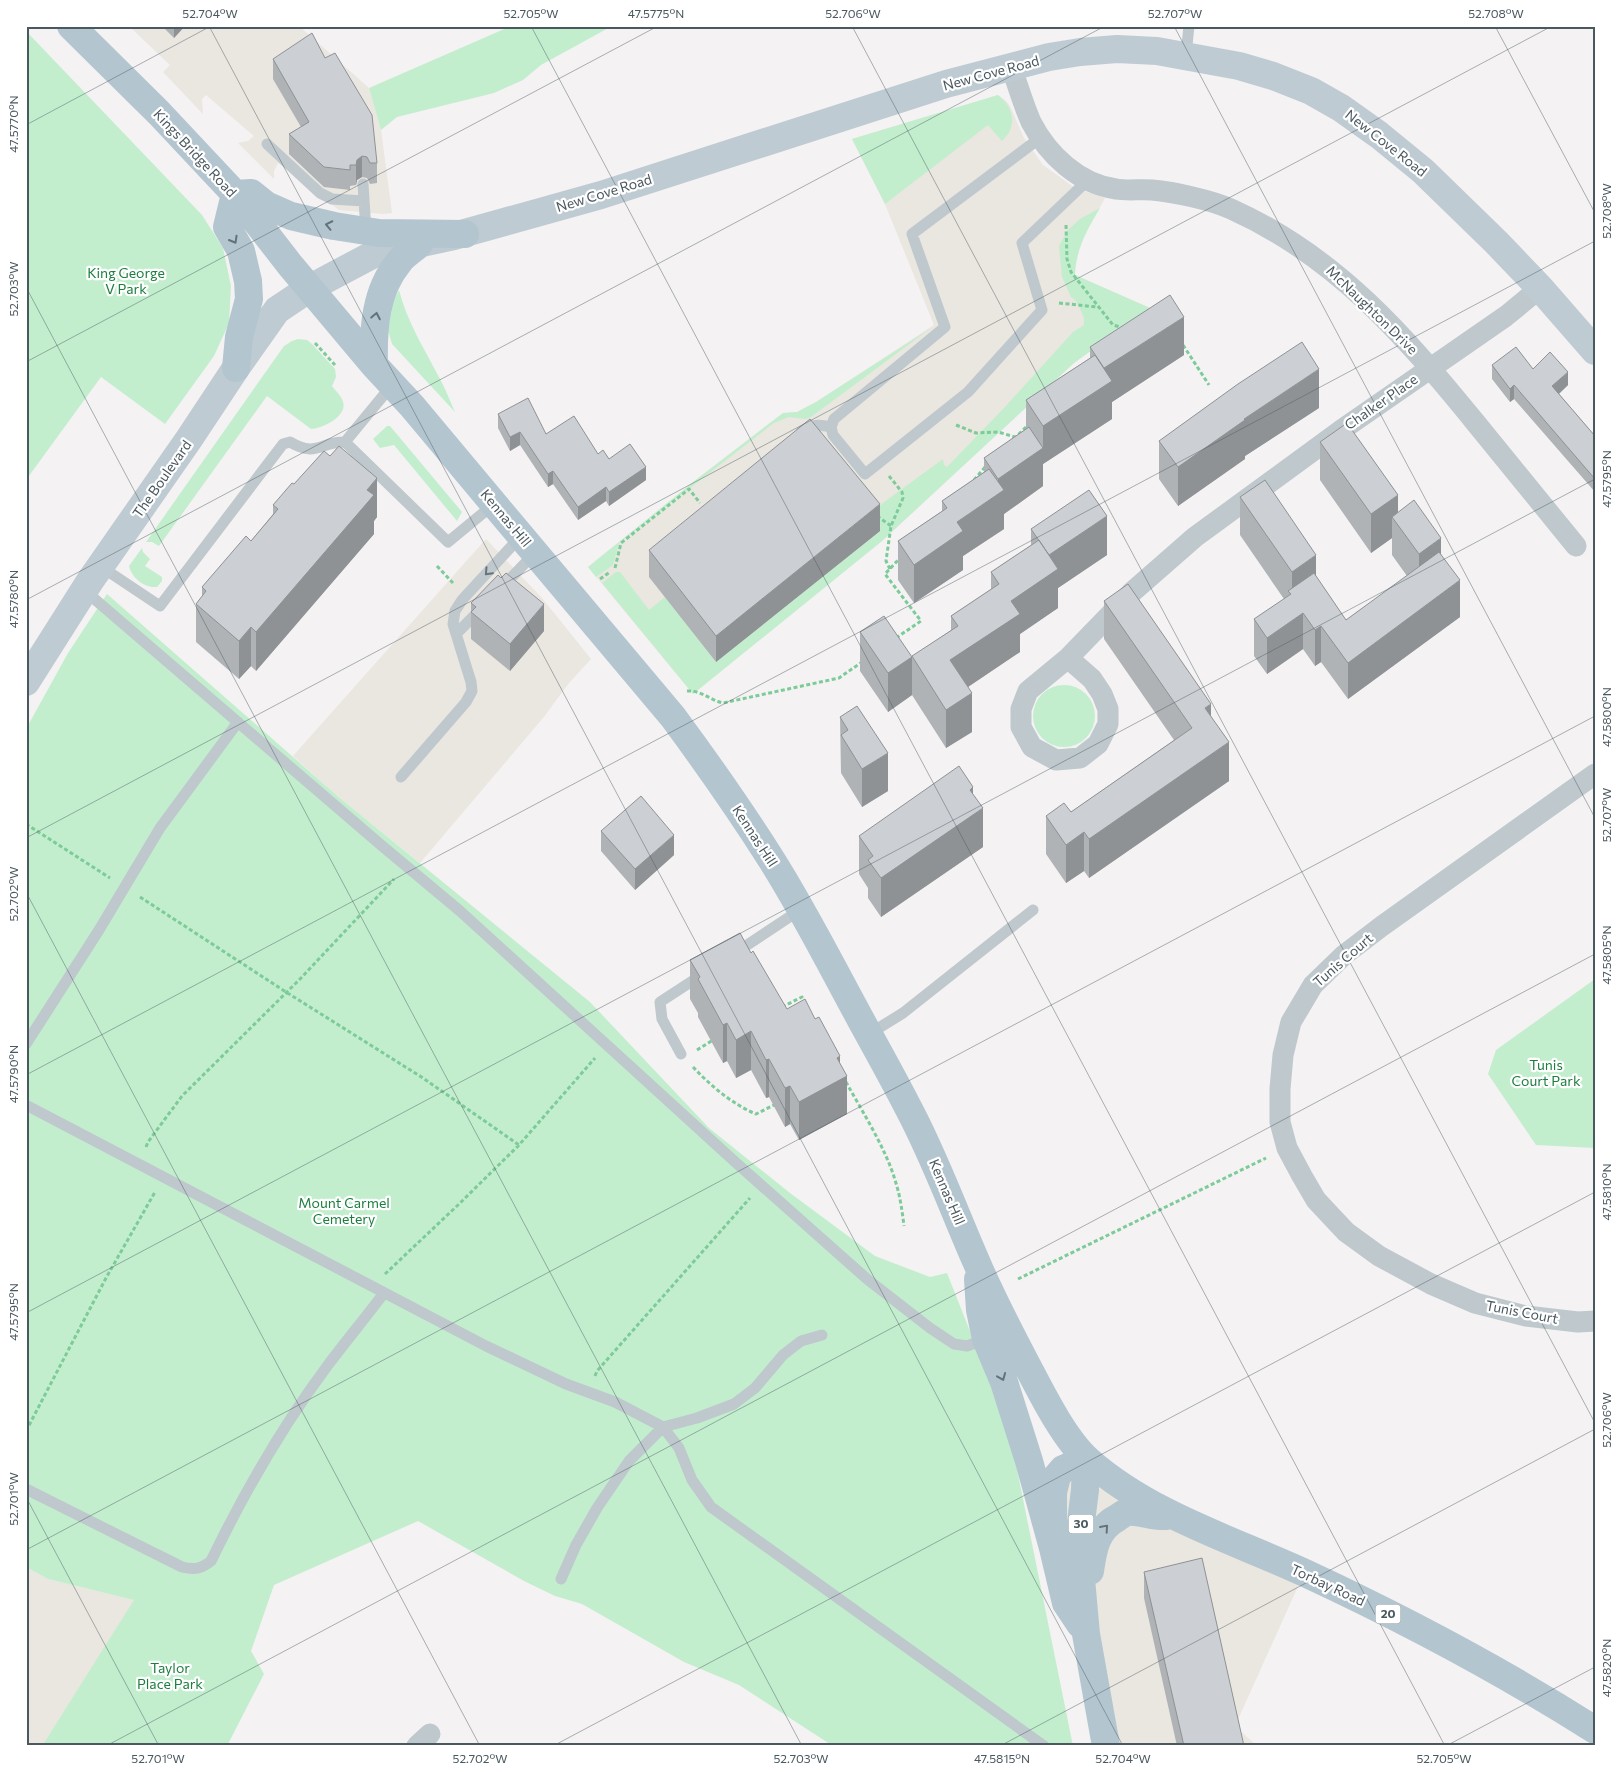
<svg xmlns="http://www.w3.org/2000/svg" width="1621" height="1772" font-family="Commissioner,sans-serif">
	<rect width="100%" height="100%" fill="#f4f2f2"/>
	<!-- commercial -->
	<path fill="#eae6e0" d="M 129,26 L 299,26 L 369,88 L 381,130 L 392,213 L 383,214 L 339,210 L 278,163 L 274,171 L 274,179 L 238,143 L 248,141 L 254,136 L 206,95 L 202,99 L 203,114 L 163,72 L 170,65 Z
		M 998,95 L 1006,101 L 1010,106 L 1024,138 L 1043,165 L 1075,188 L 1105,198 L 1082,239 L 1075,261 L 1075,275 L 1150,308 L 1074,363 L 882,541 L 693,694 L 588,567 L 697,479 L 783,413 L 797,412 L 816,402 L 934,325 L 885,204 L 852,139 Z
		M 486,539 L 542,598 L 591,659 L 569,683 L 543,718 L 420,863 L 341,799 L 293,756 Z
		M 1063,1469 L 1304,1573 L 1235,1726 L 1257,1746 L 1106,1746 L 1057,1476 Z
		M 26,1567 L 48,1579 L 135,1600 L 42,1746 L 26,1746 Z"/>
	<!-- green -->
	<path fill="#c3eece" d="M 511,26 L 612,26 L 541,65 L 523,80 L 494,93 L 397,117 L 381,130 L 369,88 Z
		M 26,31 L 202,215 L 223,248 L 231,286 L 229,323 L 214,356 L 165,424 L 101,377 L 26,480 Z
		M 998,95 C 1014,107 1018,126 1002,141 L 988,125 L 885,204 L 852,139 Z
		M 1100,208 C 1087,230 1076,249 1075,275 L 1150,308 L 1074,363 L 882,541 L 693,694 L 602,583 L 616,572 L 620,572 L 649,610 L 665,597 L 716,662 L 880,531 L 876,508 L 943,459 L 944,465 L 947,467 L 1004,408 L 1073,332 L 1084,325 L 1084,318 L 1081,311 L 1076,301 L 1071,297 L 1062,277 L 1059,246 L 1068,230 L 1080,219 Z
		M 399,290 C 407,322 425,350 440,379 C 446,390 450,401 455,412 L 392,344 L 387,327 L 391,306 Z
		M 931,328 L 811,417 L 806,419 L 789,417 L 774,423 L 619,543 L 613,565 L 596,577 L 588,567 L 697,479 L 783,413 L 797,412 L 816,402 Z
		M 298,339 L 307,340 L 312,344 L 335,369 L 336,377 L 332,386 C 336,391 342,397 343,402 C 348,416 322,429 311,429 L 267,396 L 159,546 L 152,542 L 146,542 L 284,346 L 292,341 Z
		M 387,426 L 390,426 L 462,512 L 457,521 L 394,445 L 380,448 L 373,439 Z
		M 142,548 L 143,552 L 150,559 L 145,566 L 162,577 L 162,581 L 157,587 C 144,588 132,578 129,566 Z
		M 107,594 L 341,799 L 590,1002 L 709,1128 L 790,1193 L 875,1256 L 930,1277 L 947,1273 L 1009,1430 L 1073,1746 L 833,1746 L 739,1685 L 684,1662 L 582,1604 L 555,1596 L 524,1581 L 418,1521 L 274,1585 L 251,1651 L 264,1674 L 227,1746 L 42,1746 L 134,1600 L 48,1579 L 26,1567 L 26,729 L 68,653 Z
		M1033 716a31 31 0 1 1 62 0a31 31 0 1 1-62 0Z
		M 1595,979 L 1595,1148 L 1536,1145 L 1488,1074 L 1496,1050 Z"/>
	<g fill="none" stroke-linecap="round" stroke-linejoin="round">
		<!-- path -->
		<path stroke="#7ccb99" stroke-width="3" stroke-dasharray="4 2.5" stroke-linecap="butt" d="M 1066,225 L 1067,259 L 1071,272 L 1113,325 L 1124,328
			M 1059,303 L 1097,307
			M 315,343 L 335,365
			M 1183,345 L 1209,385
			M 956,425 L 976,433 L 998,432 L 1015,437
			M 1014,439 L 1029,424
			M 889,476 L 902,492 L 903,498 L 891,526 L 886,561 L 890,569
			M 974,480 L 986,466
			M 877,516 L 891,526
			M 437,566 L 453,583
			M 615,568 L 621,543 L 689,489 L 700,503
			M 600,579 L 610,572
			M 896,638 L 921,621 L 885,574 L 899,559
			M 687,691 C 701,690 710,700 723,703 L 839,678 L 862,662
			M 26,824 L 110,878
			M 140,897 L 286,992 L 423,1078 L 519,1145
			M 782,1007 L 802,997 L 805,1003
			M 697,1050 L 713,1040
			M 693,1067 C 711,1086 732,1104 756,1114 L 776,1104
			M 846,1082 C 862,1111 886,1149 895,1180 C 900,1195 902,1210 904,1226
			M 146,1147 L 148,1142 L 182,1096 L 301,978 L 394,879
			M 385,1274 L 458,1205 L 519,1145 L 595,1058
			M 1018,1279 L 1266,1158
			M 595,1376 L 597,1371 L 750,1198
			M 26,1431 L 106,1278 L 155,1192"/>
		<!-- lane -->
		<path stroke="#bec8cd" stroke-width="11" d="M 1186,55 L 1189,26
			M 1040,138 L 912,234 L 945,327 L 834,419 L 831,427 L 833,435 L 865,474 L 968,392 L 1042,310 L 1022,243 L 1088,180
			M 267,144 L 320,193 L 332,199 L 364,201
			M 363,184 L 366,231
			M 801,432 C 811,424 819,424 831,427
			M 345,442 L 392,385
			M 100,566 L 160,606 L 283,444 L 290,442 C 317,458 321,441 345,442 L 448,542 L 494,504
			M 501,588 L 535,553
			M 84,590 L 381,845 L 460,911 L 733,1160 L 867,1279 L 930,1328 L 954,1344 L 967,1346 L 986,1339
			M 456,634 L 481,609
			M 401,777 L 466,702 L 472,691 L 471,682 L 453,624 L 455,611 L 462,600 L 521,536
			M 735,953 L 800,910
			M 869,1034 L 903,1013 L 1033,910
			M 26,1044 L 99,930 L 160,828 L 238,722
			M 681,1054 L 662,1019 L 660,1002 L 703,974
			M 26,1105 L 486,1346 L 566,1384 L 615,1402 L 663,1427 L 679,1448 L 692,1480 L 711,1507 L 1044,1746
			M 26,1489 L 182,1567 C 194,1570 201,1569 211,1561 C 244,1493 283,1425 328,1365 C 346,1341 366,1317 384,1293
			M 561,1579 L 576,1545 L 597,1508 L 629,1461 L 663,1427 L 697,1418 L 734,1404 L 755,1388 L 783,1355 L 801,1341 L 822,1335"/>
		<!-- street -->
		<path stroke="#bec8cd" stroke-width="21" d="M 1011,67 C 1018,85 1023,104 1031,122 C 1048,155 1079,184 1116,189 C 1128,191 1140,189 1152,190 C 1174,192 1211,200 1231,209 C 1336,256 1404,335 1475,422 C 1509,464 1543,505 1576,546
			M 1068,658 L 1092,679 L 1102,694 L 1108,709 L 1108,724 L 1098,744 L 1080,758 L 1056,760 L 1032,747 L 1021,727 L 1021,709 L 1028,691 L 1068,658 L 1131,593 L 1195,537 L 1340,431 L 1506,316 L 1540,288
			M 1595,774 L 1382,926 L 1344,955 L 1313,985 L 1291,1022 L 1283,1055 L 1280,1089 L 1280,1122 L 1287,1148 L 1302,1176 L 1316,1200 L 1346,1232 L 1379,1256 L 1431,1284 L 1475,1303 L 1526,1316 L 1578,1322 L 1595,1321
			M 417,1746 L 430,1734"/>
		<!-- secondary -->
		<path stroke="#bfcbd2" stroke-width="28" d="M 26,682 L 90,581 L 189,439 L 236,368 L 277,310 L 310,288 L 376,253 L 454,236 L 601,195 L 946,84 L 1049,57 L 1080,52 L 1117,49 L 1157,51 L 1239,66 L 1273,76 L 1311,91 L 1341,108 L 1379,135 L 1423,171 L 1496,242 L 1540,288 L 1595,351"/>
		<!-- primary -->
		<path stroke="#b3c5cf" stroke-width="28" d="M 71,26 L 159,113 L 235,194 L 290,265 L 374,365 L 412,406 L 494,504 L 673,717 C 707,763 740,810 771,859 C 804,911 832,967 862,1022 C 879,1053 897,1085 913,1117 C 937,1164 955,1213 976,1261 C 992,1299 1011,1335 1030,1371 C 1044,1398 1066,1441 1089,1461 C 1149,1514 1233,1540 1305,1573 C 1404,1619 1502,1671 1595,1730
			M 235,194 L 227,227 L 241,251 L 248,281 L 249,299 L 239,337 L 236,368
			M 236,194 L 251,193 L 266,205 L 291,216 L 334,226 L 379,233 L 465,234
			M 374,365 C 373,329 375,291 399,262 C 404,255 413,250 419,244
			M 978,1279 L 980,1310 L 986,1339 L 1004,1382 L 1029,1461 L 1053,1548
			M 1086,1459 L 1085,1490 L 1078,1546 L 1086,1634 L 1106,1746
			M 1090,1571 C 1093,1550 1096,1529 1117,1518 C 1120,1516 1124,1513 1127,1512 C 1138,1510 1152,1517 1166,1516
			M 1080,1624 L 1066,1603 L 1053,1548 L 1053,1492 L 1057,1476 L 1063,1469 L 1086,1459"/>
	</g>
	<!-- wall -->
	<path fill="#afb3b6" d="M 162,26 L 185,26 L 174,38 Z
		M 273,59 L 377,163 L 377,183 L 370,184 L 367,178 L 362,177 L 357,180 L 356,185 L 350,186 L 350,190 L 324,187 L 289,154 L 289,134 L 301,127 L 273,79 Z
		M 1090,347 L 1184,355 L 1112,402 L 1112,419 L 1043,464 L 1043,486 L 1004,514 L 1004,529 L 963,556 L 963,570 L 914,603 L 898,580 L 898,541 L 942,511 L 942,501 L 984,472 L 984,458 L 1026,429 L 1026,400 L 1090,358 Z
		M 1492,365 L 1533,369 L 1568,385 L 1559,394 L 1595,436 L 1595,492 L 1514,399 L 1510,402 L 1492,379 Z
		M 1319,408 L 1245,456 L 1245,459 L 1178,506 L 1159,479 L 1159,441 Z
		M 498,414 L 598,454 L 609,459 L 646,480 L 609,506 L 606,501 L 578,520 L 553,484 L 548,487 L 520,445 L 510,451 L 498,428 Z
		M 1320,442 L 1398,512 L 1441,554 L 1460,617 L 1348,699 L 1321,662 L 1315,666 L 1303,649 L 1267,674 L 1254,656 L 1254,619 L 1284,599 L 1240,535 L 1240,497 L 1316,577 L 1346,620 L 1407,576 L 1392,555 L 1392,538 L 1371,553 L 1320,480 Z
		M 294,484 L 377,517 L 374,521 L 374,534 L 256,671 L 251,666 L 239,679 L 196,642 L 196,604 L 202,597 L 202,587 L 251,541 L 273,514 L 273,505 Z
		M 1031,529 L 1107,555 L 1058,588 L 1058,608 L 1020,634 L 1020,652 L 968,687 L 972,732 L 946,748 L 912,695 L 888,712 L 860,671 L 860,632 L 912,657 L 951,630 L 951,616 L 991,589 L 991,572 L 1031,545 Z
		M 880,531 L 716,662 L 649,577 L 649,550 Z
		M 1104,601 L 1211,716 L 1229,781 L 1089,878 L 1084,871 L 1066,883 L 1046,854 L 1046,816 L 1071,812 L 1174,740 L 1104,639 Z
		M 471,603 L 544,631 L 510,671 L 471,639 Z
		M 840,717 L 888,791 L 862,807 L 841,773 Z
		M 973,795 L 983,847 L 881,917 L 868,898 L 868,888 L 859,874 L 859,836 Z
		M 601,831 L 674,855 L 635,890 L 601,851 Z
		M 751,953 L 787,1009 L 840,1064 L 847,1114 L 799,1140 L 790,1124 L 785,1127 L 769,1097 L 766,1098 L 751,1070 L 736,1078 L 727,1061 L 723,1063 L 698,1017 L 698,1013 L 690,999 L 690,960 Z
		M 1144,1572 L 1244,1746 L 1177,1746 L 1144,1598 Z"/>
	<!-- shaded-wall -->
	<path fill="#8f9294" d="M 174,26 L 185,26 L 174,38 Z
		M 362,156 L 362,177 L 357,180 L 356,185 L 356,165 L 357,160 Z
		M 1184,317 L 1184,355 L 1112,402 L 1112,419 L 1043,464 L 1043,486 L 1004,514 L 1004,529 L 963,556 L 963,570 L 914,603 L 914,565 L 957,522 L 998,494 L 998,479 L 1043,448 L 1043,426 L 1104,368 Z
		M 1319,369 L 1319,408 L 1245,456 L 1245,459 L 1178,506 L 1178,467 L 1244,419 Z
		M 1568,372 L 1568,385 L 1552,400 L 1552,386 Z
		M 1514,385 L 1514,399 L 1510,402 L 1510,389 Z
		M 520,432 L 520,445 L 510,451 L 510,437 Z
		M 646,467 L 646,480 L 609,506 L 609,492 Z
		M 553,471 L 553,484 L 548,487 L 548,474 Z
		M 377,478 L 377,517 L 374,521 L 374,534 L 256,671 L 256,632 L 367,490 Z
		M 606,487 L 606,501 L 578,520 L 578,507 Z
		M 1398,495 L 1398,525 L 1392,517 L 1392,538 L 1371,553 L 1371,514 Z
		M 880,504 L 880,531 L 716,662 L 716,636 Z
		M 1107,516 L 1107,555 L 1058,588 L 1058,608 L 1020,634 L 1020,652 L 950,699 L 950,660 L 1011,601 L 1049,555 Z
		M 1441,538 L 1441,576 L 1419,592 L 1419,554 Z
		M 1316,555 L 1316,594 L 1292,610 L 1292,572 Z
		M 1460,580 L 1460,617 L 1348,699 L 1348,663 Z
		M 544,604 L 544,631 L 510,671 L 510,644 Z
		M 1303,613 L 1303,649 L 1267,674 L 1267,638 Z
		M 1321,626 L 1321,662 L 1315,666 L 1315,630 Z
		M 251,627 L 251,666 L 239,679 L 239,641 Z
		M 912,657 L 912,695 L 888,712 L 888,673 Z
		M 972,693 L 972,732 L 946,748 L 946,710 Z
		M 1211,704 L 1211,743 L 1205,708 Z
		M 1229,742 L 1229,781 L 1089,878 L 1089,839 Z
		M 888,753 L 888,791 L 862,807 L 862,769 Z
		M 973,787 L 973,815 L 983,808 L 983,847 L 881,917 L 881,878 Z
		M 1084,832 L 1084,871 L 1066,883 L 1066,845 Z
		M 674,835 L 674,855 L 635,890 L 635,869 Z
		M 727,1023 L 727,1061 L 723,1063 L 723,1025 Z
		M 751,1031 L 751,1070 L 736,1078 L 736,1040 Z
		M 840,1056 L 840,1079 L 847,1076 L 847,1114 L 799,1140 L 799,1102 L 837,1058 Z
		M 769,1059 L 769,1097 L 766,1098 L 766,1060 Z
		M 790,1086 L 790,1124 L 785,1127 L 785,1088 Z"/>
	<!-- building -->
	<path fill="#ccd0d4" stroke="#8f9294" d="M 312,33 L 325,58 L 335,53 L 372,115 L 377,163 L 370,163 L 367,157 L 362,156 L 357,160 L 356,165 L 350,165 L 350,170 L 324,167 L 289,134 L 309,122 L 273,59 Z
		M 1170,295 L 1184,317 L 1104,368 L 1090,347 Z
		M 1302,342 L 1319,369 L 1244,419 L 1245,420 L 1178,467 L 1159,441 L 1238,384 Z
		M 1516,347 L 1533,369 L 1550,352 L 1568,372 L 1552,386 L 1595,436 L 1595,479 L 1514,385 L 1510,389 L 1492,365 Z
		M 1095,355 L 1112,381 L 1043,426 L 1026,400 Z
		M 528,398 L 546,434 L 574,416 L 598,454 L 603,450 L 609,459 L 630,444 L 646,467 L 609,492 L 606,487 L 578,507 L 553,471 L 548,474 L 520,432 L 510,437 L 498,414 Z
		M 810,419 L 880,504 L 716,636 L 649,550 Z
		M 1347,423 L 1398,495 L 1371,514 L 1320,442 Z
		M 1029,427 L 1043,448 L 998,479 L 984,458 Z
		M 339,446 L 377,478 L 367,490 L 374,495 L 256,632 L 251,627 L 239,641 L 196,604 L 206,591 L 202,587 L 246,536 L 251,541 L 278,509 L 273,505 L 292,483 L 294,484 L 324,451 L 330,456 Z
		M 989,469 L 1004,490 L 957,522 L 963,531 L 914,565 L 898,541 L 947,508 L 942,501 Z
		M 1265,480 L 1316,555 L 1292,572 L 1240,497 Z
		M 1089,490 L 1107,516 L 1049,555 L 1031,529 Z
		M 1414,500 L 1441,538 L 1419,554 L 1392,517 Z
		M 1039,540 L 1058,569 L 1011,601 L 1020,614 L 950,660 L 972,693 L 946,710 L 912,656 L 958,626 L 951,616 L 999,584 L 991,572 Z
		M 1439,552 L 1460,580 L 1348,663 L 1321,626 L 1315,630 L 1303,613 L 1267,638 L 1254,619 L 1291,594 L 1288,591 L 1314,573 L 1346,620 Z
		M 506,573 L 544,604 L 510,644 L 471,612 L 476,607 L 471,603 L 498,575 L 501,578 Z
		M 1128,584 L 1211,704 L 1205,708 L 1229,742 L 1089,839 L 1084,832 L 1066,845 L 1046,816 L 1064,803 L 1071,812 L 1192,728 L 1104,601 Z
		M 884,616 L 912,657 L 888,673 L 860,632 Z
		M 857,706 L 888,753 L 862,769 L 841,735 L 848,730 L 840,717 Z
		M 959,766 L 973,787 L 970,790 L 983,808 L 881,878 L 868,860 L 873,856 L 859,836 Z
		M 641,796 L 674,835 L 635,869 L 601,831 Z
		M 740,933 L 751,953 L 753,951 L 787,1009 L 805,999 L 815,1019 L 819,1017 L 840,1056 L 837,1058 L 847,1076 L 799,1102 L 790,1086 L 785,1088 L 769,1059 L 766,1060 L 751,1031 L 736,1040 L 727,1023 L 723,1025 L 698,979 L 700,977 L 690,960 Z
		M 1202,1558 L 1244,1746 L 1184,1746 L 1144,1572 Z"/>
	<!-- one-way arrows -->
	<defs><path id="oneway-chevron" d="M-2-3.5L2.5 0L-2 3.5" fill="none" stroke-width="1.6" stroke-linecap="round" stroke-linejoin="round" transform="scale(1.25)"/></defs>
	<g stroke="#64737b">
		<use href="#oneway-chevron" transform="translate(329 225) rotate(-168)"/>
		<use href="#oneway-chevron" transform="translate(234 240) rotate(60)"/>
		<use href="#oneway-chevron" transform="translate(376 316) rotate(-79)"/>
		<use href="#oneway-chevron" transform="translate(1002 1377) rotate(68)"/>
		<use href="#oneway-chevron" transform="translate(1105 1528) rotate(-49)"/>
	</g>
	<use stroke="#67747a" href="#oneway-chevron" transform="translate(488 572) rotate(133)"/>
	<!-- ticks -->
	<path fill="none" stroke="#4a585f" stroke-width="1" stroke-opacity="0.45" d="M 209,26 L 1123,1746M 531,26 L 1445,1746M 852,26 L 1595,1423M 1174,26 L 1595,818M 1495,26 L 1595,213M 26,125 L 211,26M 26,287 L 802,1746M 26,362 L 658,26M 26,600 L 1105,26M 26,838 L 1552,26M 26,892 L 480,1746M 26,1075 L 1595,241M 26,1313 L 1595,479M 26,1497 L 159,1746M 26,1550 L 1595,716M 106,1746 L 1595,954M 553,1746 L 1595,1192M 1000,1746 L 1595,1429M 1446,1746 L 1595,1667"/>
	<g text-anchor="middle" stroke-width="4.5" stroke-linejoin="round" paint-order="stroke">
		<!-- shield labels -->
		<g fill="#fff" stroke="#808a8f" stroke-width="1">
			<rect x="1068.5" y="1514.5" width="25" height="19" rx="4"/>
			<rect x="1375.5" y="1604.5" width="25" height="19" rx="4"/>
		</g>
		<g font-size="12" font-weight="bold" fill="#4a585f">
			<text x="1081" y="1528">30</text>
			<text x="1388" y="1618">20</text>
		</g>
		<!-- street labels -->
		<g font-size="14" fill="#4a585f" stroke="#fff">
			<text transform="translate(991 73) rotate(-15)" y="5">New Cove Road</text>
			<text transform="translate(1386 143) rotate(38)" y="5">New Cove Road</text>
			<text transform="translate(195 153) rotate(47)" y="5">Kings Bridge Road</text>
			<text transform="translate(604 193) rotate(-17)" y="5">New Cove Road</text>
			<text transform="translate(1372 310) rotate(44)" y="5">McNaughton Drive</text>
			<text transform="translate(1381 402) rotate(-35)" y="5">Chalker Place</text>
			<text transform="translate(162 479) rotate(-55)" y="5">The Boulevard</text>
			<text transform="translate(506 518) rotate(50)" y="5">Kennas Hill</text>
			<text transform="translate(755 836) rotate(57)" y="5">Kennas Hill</text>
			<text transform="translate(1343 960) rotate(-41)" y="5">Tunis Court</text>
			<text transform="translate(947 1192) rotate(67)" y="5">Kennas Hill</text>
			<text transform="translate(1522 1312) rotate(11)" y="5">Tunis Court</text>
			<text transform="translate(1328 1585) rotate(25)" y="5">Torbay Road</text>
		</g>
		<!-- park labels -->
		<g font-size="14" fill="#1c7f3f" stroke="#fff">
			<text x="126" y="278">King George<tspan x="126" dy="16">V Park</tspan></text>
			<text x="1546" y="1070">Tunis<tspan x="1546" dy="16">Court Park</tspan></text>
			<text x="344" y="1208">Mount Carmel<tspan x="344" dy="16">Cemetery</tspan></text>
			<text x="170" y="1673">Taylor<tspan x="170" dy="16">Place Park</tspan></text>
		</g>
	</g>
	<!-- border -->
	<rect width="1621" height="1772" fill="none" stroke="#ffffff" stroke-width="55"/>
	<rect x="28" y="28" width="1566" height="1716" fill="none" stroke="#4a585f" stroke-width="2"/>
	<g font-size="12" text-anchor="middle" fill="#4a585f">
		<text x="210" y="18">52.704°W</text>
		<text x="531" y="18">52.705°W</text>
		<text x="656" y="18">47.5775°N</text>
		<text x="853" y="18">52.706°W</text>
		<text x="1175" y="18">52.707°W</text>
		<text x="1496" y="18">52.708°W</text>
		<text transform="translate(14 124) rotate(-90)" y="4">47.5770°N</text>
		<text transform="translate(1607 211) rotate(-90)" y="4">52.708°W</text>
		<text transform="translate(14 289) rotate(-90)" y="4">52.703°W</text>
		<text transform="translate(1607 479) rotate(-90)" y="4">47.5795°N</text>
		<text transform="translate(14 599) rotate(-90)" y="4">47.5780°N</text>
		<text transform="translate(1607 717) rotate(-90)" y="4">47.5800°N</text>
		<text transform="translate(1607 815) rotate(-90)" y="4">52.707°W</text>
		<text transform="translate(14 894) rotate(-90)" y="4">52.702°W</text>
		<text transform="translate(1607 955) rotate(-90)" y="4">47.5805°N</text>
		<text transform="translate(14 1074) rotate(-90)" y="4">47.5790°N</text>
		<text transform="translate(1607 1192) rotate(-90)" y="4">47.5810°N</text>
		<text transform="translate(14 1312) rotate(-90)" y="4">47.5795°N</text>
		<text transform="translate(1607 1420) rotate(-90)" y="4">52.706°W</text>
		<text transform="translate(14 1499) rotate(-90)" y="4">52.701°W</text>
		<text transform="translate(1607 1668) rotate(-90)" y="4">47.5820°N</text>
		<text x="158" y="1763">52.701°W</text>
		<text x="480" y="1763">52.702°W</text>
		<text x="801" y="1763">52.703°W</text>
		<text x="1002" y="1763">47.5815°N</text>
		<text x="1123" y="1763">52.704°W</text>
		<text x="1444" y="1763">52.705°W</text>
	</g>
</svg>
